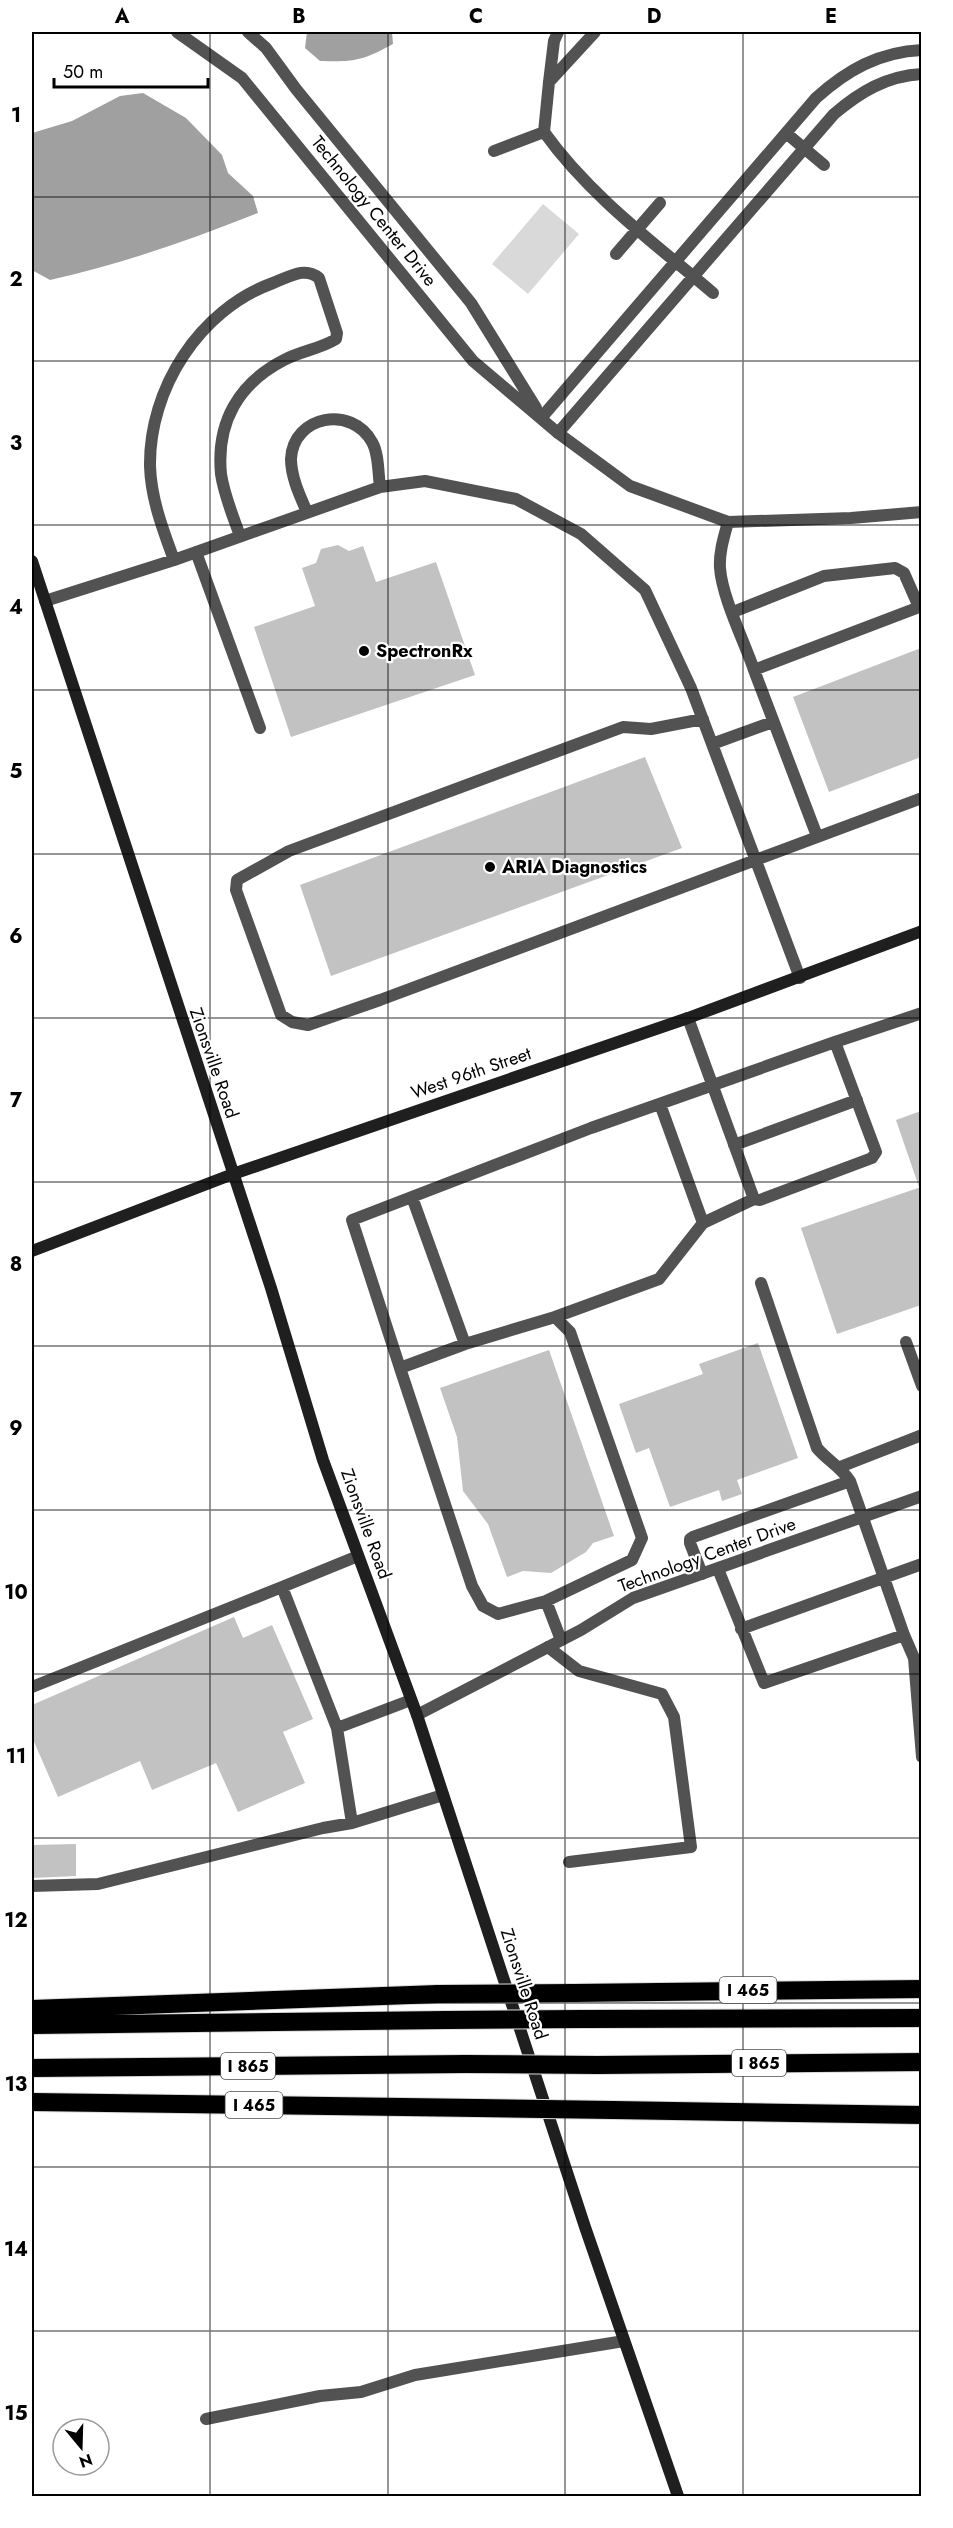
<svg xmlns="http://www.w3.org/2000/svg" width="953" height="2528" font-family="Jost,sans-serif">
	<rect width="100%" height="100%" fill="#fff"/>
	<!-- green -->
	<path fill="#d9d9d9" d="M 543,204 L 579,234 L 528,294 L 492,264 Z"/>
	<!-- water -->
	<path fill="#a0a0a0" d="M 307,32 L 392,32 L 393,44 C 362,61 354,62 320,61 L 305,48 Z
		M 143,93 L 186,118 L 222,155 L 228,173 L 253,196 L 258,213 C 190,240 122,264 50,280 L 32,270 L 32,133 L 72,121 L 120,96 Z"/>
	<!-- building -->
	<path fill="#c2c2c2" d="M 338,545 L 349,551 L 363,546 L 376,582 L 436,562 L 475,675 L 291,737 L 254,627 L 315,606 L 302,568 L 316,563 L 321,549 Z
		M 921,648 L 921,757 L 829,792 L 793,697 Z
		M 645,757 L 682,848 L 331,976 L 300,885 Z
		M 921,1111 L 921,1187 L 919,1187 L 896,1120 Z
		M 921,1187 L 921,1305 L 837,1334 L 801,1228 Z
		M 758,1343 L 798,1458 L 737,1480 L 742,1494 L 722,1501 L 719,1490 L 670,1507 L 649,1448 L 636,1453 L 619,1404 L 703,1374 L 699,1364 Z
		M 549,1350 L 614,1536 L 593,1543 L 586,1552 L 551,1573 L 523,1571 L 507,1577 L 488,1524 L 463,1491 L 457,1437 L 440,1388 Z
		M 234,1617 L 243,1638 L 272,1625 L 313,1719 L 283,1732 L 305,1783 L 238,1812 L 216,1763 L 152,1790 L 140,1761 L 58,1797 L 32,1737 L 32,1705 Z
		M 76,1844 L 76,1876 L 32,1878 L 32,1845 Z"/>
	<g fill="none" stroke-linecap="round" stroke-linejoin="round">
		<defs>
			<path id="highway" d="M 574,1993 L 922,1989
				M 32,2009 L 438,1994
				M 583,2019 L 922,2018
				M 32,2025 L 446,2020
				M 597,2065 L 922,2062
				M 32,2068 L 465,2064
				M 32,2102 L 477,2108
				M 613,2110 L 922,2115"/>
		</defs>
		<!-- highway casing -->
		<use href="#highway" stroke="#dbdbdb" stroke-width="20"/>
		<!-- lane -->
		<path stroke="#525252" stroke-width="12" d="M 595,32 L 549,82 L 544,132 C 589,195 654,243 713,293
			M 549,82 L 554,41 L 558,32
			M 786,133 L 824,165
			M 494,151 L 544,132
			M 616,254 L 660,203
			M 542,417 L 816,98 C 847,70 879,52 922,50
			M 558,433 L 834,114 C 860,92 886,76 922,74
			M 307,512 C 300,496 291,477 291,459 C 293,415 352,405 372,442 C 379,454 378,473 380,487
			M 728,522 C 724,537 719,552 720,568 C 722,597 744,641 754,670 L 922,606
			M 196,552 L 260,728
			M 174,560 C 163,530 151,499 150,466 C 149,389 199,310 273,283 C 289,277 305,266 319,278 L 337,333 L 336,339 C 320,349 301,351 284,360 C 239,383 216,422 221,474 C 224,495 233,516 240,536
			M 45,601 L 174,560 L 380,487 L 425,481 L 516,499 L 581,534 L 645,590 L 691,688 L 800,978
			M 733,612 L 824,576 L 895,568 L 904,573 L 919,607
			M 754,670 L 817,836
			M 703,719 L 651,729 L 623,727 L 289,851 L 237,880 L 236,890 L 281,1015 L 292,1022 L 308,1025 L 380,1000 L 922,798
			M 712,744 L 773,722
			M 688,1018 L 754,1199 L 760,1200 L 872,1158 L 876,1152 L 835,1042 L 922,1013
			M 660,1104 L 703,1223
			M 734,1145 L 857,1100
			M 412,1197 L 465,1344
			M 761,1283 L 817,1448 C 828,1461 840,1466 850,1481 L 904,1635 L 914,1658 L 922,1664
			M 555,1317 L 659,1279 L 703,1223 L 754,1199
			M 906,1342 L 922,1386
			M 400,1368 L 352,1220 L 591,1128 L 835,1042
			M 840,1467 L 922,1435
			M 358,1556 L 282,1587 L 337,1728 L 352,1823 L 443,1795
			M 718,1569 L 764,1683 L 904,1635
			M 702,1574 L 690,1543 L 690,1539 L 693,1537 L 850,1481
			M 546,1601 L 498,1614 L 483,1606 L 472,1586 L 400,1368 L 465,1344 L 555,1317 L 570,1332 L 642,1538 L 632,1560 L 546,1601 L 561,1640
			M 741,1629 L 922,1564
			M 548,1647 L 579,1671 L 662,1694 L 674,1717 L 691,1847 L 569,1862
			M 914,1658 L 922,1757
			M 32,1687 L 282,1587
			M 337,1728 L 411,1700
			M 32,1886 L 98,1884 L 323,1828 L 352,1823
			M 206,2419 L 320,2396 L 361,2392 L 415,2375 L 624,2341"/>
		<!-- street -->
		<path stroke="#525252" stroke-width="12" d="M 177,32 L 242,78 L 473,361 L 558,433 L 630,486 L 728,522 L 851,518 L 922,512
			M 248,32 L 266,48 L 296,89 L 471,303 L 536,408
			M 417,1715 L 581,1630 L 633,1598 L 922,1496"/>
		<!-- secondary -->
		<path stroke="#1f1f1f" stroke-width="12" d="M 32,561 L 271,1288 L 323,1460 L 417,1715 L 585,2227 L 678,2496
			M 32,1251 L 233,1174 L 688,1018 L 922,931"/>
		<!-- highway -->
		<use href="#highway" stroke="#000" stroke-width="18"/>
		<defs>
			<path id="highway-bridge" d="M 438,1994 L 574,1993
				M 446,2020 L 583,2019
				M 465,2064 L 597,2065
				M 477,2108 L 613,2110"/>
		</defs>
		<!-- highway-bridge casing -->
		<use href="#highway-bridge" stroke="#dbdbdb" stroke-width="20" stroke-linecap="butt"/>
		<!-- highway-bridge -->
		<use href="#highway-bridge" stroke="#000" stroke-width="18"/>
	</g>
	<!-- grid -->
	<path fill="none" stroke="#000" stroke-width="1.5" stroke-opacity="0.55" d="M 210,32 L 210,2496M 388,32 L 388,2496M 565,32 L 565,2496M 743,32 L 743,2496M 32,197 L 922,197M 32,361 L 922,361M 32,525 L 922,525M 32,690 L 922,690M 32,854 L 922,854M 32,1018 L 922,1018M 32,1182 L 922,1182M 32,1346 L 922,1346M 32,1510 L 922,1510M 32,1674 L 922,1674M 32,1838 L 922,1838M 32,2003 L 922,2003M 32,2167 L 922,2167M 32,2331 L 922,2331"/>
	<!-- markers -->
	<g fill="#000" stroke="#fff" stroke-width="2">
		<circle cx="364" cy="651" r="6"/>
		<circle cx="490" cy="867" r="6"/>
	</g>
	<g text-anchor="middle" stroke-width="4.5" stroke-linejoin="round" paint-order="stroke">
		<!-- shield labels -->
		<g fill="#fff" stroke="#4c4c4c" stroke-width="1.5">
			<rect x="719.5" y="1977" width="57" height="26" rx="4.5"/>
			<rect x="732" y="2050" width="54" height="26" rx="4.5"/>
			<rect x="221" y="2053" width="54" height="26" rx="4.5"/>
			<rect x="225.5" y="2092" width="57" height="26" rx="4.5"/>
		</g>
		<g font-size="16" font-weight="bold" fill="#000">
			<text x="748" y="1996">I 465</text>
			<text x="759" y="2069">I 865</text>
			<text x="248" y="2072">I 865</text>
			<text x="254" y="2111">I 465</text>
		</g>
		<!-- street labels -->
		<g font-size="18" fill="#000" stroke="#fff">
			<text transform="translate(374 211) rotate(51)" y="6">Technology Center Drive</text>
			<text transform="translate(214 1063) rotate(71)" y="6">Zionsville Road</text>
			<text transform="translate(471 1073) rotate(-19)" y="6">West 96th Street</text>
			<text transform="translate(366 1524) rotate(70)" y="6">Zionsville Road</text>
			<text transform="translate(707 1555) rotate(-20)" y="6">Technology Center Drive</text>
			<text transform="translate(524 1984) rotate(72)" y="6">Zionsville Road</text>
		</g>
		<!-- poi labels -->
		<g font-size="18" font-weight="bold" fill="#000" stroke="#fff" text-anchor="start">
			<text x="376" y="657">SpectronRx</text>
			<text x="502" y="873">ARIA Diagnostics</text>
		</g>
	</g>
	<!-- border -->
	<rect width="953" height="2528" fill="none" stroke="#ffffff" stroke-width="66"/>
	<!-- north arrow -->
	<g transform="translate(81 2447) rotate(161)"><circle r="28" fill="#ffffff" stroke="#999999" stroke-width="1.5"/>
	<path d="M0-4.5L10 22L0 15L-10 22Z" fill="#000000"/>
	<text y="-9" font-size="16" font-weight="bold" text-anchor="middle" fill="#000000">N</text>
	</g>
	<!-- scale -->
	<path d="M54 78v9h154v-9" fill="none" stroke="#000000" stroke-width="3"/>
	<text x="63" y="78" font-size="18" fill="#000000" stroke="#ffffff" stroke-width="4.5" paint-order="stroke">50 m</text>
	<rect x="33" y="33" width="887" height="2462" fill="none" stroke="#000" stroke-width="2"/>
	<g font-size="20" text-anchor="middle" font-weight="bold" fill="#000">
		<text x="122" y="23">A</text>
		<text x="299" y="23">B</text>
		<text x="476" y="23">C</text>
		<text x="654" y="23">D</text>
		<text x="831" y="23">E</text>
		<text x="16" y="122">1</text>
		<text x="16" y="286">2</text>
		<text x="16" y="450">3</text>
		<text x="16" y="614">4</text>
		<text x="16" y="778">5</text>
		<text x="16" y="943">6</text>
		<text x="16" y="1107">7</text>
		<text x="16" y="1271">8</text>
		<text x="16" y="1435">9</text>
		<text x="16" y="1599">10</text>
		<text x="16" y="1763">11</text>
		<text x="16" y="1927">12</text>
		<text x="16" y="2091">13</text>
		<text x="16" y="2256">14</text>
		<text x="16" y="2420">15</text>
	</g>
</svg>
